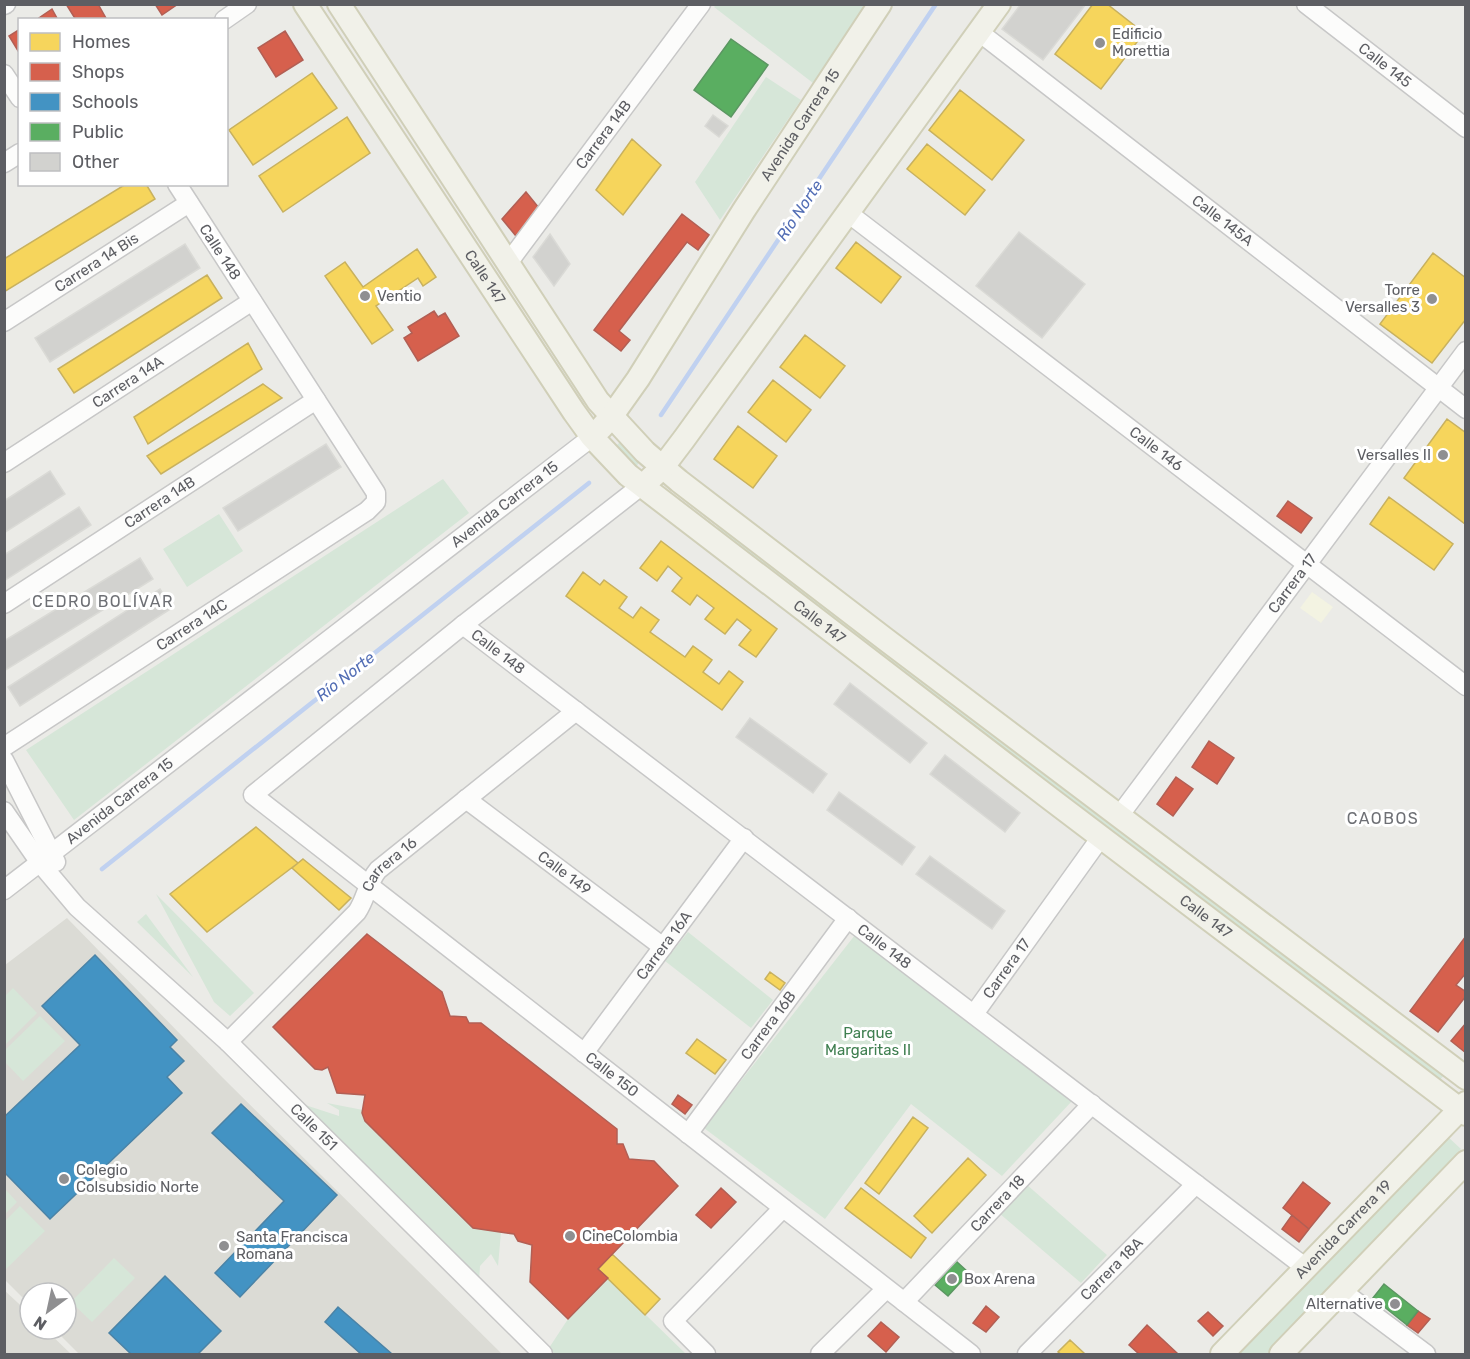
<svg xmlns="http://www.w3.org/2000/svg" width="1470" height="1359" font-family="Rubik,sans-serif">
	<rect width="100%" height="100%" fill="#ebebe7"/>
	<!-- commercial -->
	<path fill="#f3f3e2" d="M 1312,592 L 1333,607 L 1321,623 L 1300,608 Z"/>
	<!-- education -->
	<path fill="#dbdbd5" d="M 67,918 L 223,1078 L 502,1354 L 79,1354 L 54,1329 L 66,1329 L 66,1293 L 30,1293 L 30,1305 L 5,1280 L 5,965 Z
		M 4,1290 L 30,1314 L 30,1329 L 45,1329 L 71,1354 L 5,1354 Z"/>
	<!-- green -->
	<path fill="#d6e6d8" d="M 716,5 L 716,4 L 866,5 L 813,83 L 714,7 Z
		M 766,77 L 801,100 L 720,220 L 695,182 Z
		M 624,438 L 639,460 L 636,470 L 614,448 Z
		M 443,479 L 469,513 L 74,820 L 26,750 Z
		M 219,514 L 243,551 L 187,587 L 163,549 Z
		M 722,523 L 1446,1073 L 1437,1083 L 714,533 Z
		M 156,894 L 254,993 L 230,1016 L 214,1002 Z
		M 146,914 L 193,977 L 137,922 Z
		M 688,932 L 773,1000 L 751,1028 L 665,961 Z
		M 855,935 L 1072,1101 L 1002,1176 L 911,1104 L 825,1219 L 704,1128 Z
		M 13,988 L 37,1013 L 5,1045 L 5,996 Z
		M 40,1016 L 65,1041 L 23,1081 L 5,1062 L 5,1050 Z
		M 299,1103 L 339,1116 L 339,1110 L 327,1103 L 363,1110 L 501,1232 L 498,1266 L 491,1254 L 480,1266 L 479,1281 Z
		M 1447,1136 L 1461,1149 L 1267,1354 L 1235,1354 Z
		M 1026,1184 L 1107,1255 L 1081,1283 L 999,1213 Z
		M 5,1189 L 17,1202 L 5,1214 Z
		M 20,1206 L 45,1231 L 5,1270 L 5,1221 Z
		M 114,1258 L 135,1278 L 92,1322 L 71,1302 Z
		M 608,1278 L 686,1354 L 555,1354 L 549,1348 L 568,1319 Z"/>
	<!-- homes -->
	<path fill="#f6d55c" stroke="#c8b15e" stroke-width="1.5" d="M 1093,4 L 1107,4 L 1144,33 L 1101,89 L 1055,54 Z
		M 312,73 L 337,108 L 253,165 L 229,130 Z
		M 960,90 L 1024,140 L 992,180 L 929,130 Z
		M 347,117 L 370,153 L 283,212 L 259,176 Z
		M 632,139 L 661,165 L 623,215 L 596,190 Z
		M 927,144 L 985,190 L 965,215 L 907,169 Z
		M 126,184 L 146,184 L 155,199 L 4,292 L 4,259 Z
		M 856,242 L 901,277 L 881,303 L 836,268 Z
		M 417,249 L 436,277 L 423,286 L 418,278 L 376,306 L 393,330 L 372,344 L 325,276 L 345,262 L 363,287 Z
		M 1433,253 L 1466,278 L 1466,319 L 1432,363 L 1380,324 Z
		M 207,275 L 222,298 L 74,393 L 58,369 Z
		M 805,335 L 845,366 L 820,398 L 780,367 Z
		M 248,343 L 262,369 L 148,444 L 134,417 Z
		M 773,380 L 811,410 L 786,442 L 748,412 Z
		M 263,384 L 282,398 L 161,474 L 147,456 Z
		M 1447,419 L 1466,433 L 1465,524 L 1404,478 Z
		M 738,426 L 777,456 L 753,488 L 714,459 Z
		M 1389,497 L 1453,544 L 1434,570 L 1370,524 Z
		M 661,541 L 777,629 L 756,657 L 739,645 L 751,630 L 737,619 L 725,634 L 705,619 L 714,608 L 697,595 L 690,605 L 672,591 L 682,578 L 668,566 L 657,581 L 640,568 Z
		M 583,572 L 600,585 L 604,580 L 627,597 L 619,608 L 633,618 L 641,607 L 659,620 L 650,632 L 685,657 L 693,646 L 712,660 L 703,672 L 719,684 L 729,671 L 743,682 L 722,710 L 566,596 Z
		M 256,827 L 298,863 L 207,932 L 170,894 Z
		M 303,859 L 351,898 L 339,910 L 292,868 Z
		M 770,972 L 785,983 L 780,990 L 765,979 Z
		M 697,1039 L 726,1060 L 715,1074 L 686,1053 Z
		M 913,1117 L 928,1128 L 879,1194 L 865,1183 Z
		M 968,1158 L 986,1175 L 932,1233 L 914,1216 Z
		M 861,1188 L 926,1238 L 911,1258 L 845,1208 Z
		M 612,1254 L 660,1299 L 645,1315 L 598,1269 Z
		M 1070,1340 L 1085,1354 L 1061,1354 L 1058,1352 Z"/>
	<!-- shops -->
	<path fill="#d6604d" stroke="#b25f54" stroke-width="1.5" d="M 66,4 L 98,4 L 107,20 L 76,20 Z
		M 155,4 L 178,4 L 162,15 Z
		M 52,9 L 58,20 L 36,20 Z
		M 20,29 L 20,54 L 9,36 Z
		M 285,31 L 303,60 L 276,77 L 258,48 Z
		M 526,192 L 539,208 L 516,236 L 502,219 Z
		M 682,214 L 709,235 L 698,250 L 687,242 L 619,331 L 630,340 L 621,351 L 594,330 Z
		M 434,311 L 438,317 L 445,313 L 459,336 L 418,361 L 404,338 L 412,333 L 408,327 Z
		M 1288,501 L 1312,518 L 1301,533 L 1277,516 Z
		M 1209,741 L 1234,758 L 1217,784 L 1192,767 Z
		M 1176,777 L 1193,789 L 1173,816 L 1157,804 Z
		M 367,934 L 442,992 L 450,1016 L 466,1017 L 469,1023 L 481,1023 L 617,1129 L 617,1144 L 623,1144 L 629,1159 L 654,1161 L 678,1186 L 598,1269 L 608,1278 L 568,1319 L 530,1282 L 532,1245 L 518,1241 L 514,1234 L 473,1228 L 365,1121 L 362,1113 L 365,1095 L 337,1093 L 328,1067 L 322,1070 L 315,1069 L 273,1027 Z
		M 1466,936 L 1466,973 L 1456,985 L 1466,992 L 1466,996 L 1438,1032 L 1410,1011 Z
		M 1466,1023 L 1466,1053 L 1451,1041 Z
		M 678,1095 L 692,1105 L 685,1114 L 672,1104 Z
		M 1303,1182 L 1330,1203 L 1309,1229 L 1283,1208 Z
		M 721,1188 L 736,1202 L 711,1228 L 696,1215 Z
		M 1292,1215 L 1309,1229 L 1299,1242 L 1282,1229 Z
		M 986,1306 L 999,1317 L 986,1332 L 973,1323 Z
		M 1418,1311 L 1430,1319 L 1418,1333 L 1407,1325 Z
		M 1208,1312 L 1223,1326 L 1213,1336 L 1198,1321 Z
		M 881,1322 L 899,1337 L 886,1352 L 868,1336 Z
		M 1147,1325 L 1177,1353 L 1175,1354 L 1139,1354 L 1129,1345 Z"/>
	<!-- schools -->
	<path fill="#4393c3" stroke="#4b83a6" stroke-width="1.5" d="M 95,955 L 177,1040 L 170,1047 L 184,1061 L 167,1077 L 182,1093 L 50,1219 L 4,1172 L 4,1117 L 80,1045 L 42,1006 Z
		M 241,1104 L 337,1195 L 240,1297 L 215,1273 L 284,1201 L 212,1133 Z
		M 165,1276 L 221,1331 L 198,1354 L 131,1354 L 109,1333 Z
		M 338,1307 L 392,1354 L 361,1354 L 325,1322 Z"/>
	<!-- public -->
	<path fill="#5aae61" stroke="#5b9662" stroke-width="1.5" d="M 731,39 L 768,65 L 731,117 L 694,90 Z
		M 956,1261 L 969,1273 L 948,1296 L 935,1285 Z
		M 1384,1284 L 1418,1311 L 1407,1325 L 1373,1298 Z"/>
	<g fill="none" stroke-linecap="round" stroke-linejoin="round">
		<!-- stream -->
		<path stroke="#c0d1f0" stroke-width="4.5" d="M 661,415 L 936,4
			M 102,869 L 589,483"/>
	</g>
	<!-- building -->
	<path fill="#d2d2cf" stroke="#dadad6" stroke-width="1.5" d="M 1021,4 L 1086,4 L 1043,60 L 1002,29 Z
		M 713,115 L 728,126 L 719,137 L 705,126 Z
		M 1019,232 L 1085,284 L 1042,338 L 976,286 Z
		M 550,234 L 570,264 L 554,286 L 533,257 Z
		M 185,244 L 200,268 L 50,362 L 35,338 Z
		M 326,444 L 341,467 L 238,531 L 223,508 Z
		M 50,471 L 65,494 L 4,533 L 4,501 Z
		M 79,507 L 91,525 L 4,581 L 4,555 Z
		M 140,558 L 153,579 L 4,671 L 4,641 Z
		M 160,589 L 172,608 L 20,706 L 8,687 Z
		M 850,683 L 927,743 L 910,763 L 834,704 Z
		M 750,718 L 827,774 L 813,793 L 736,737 Z
		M 945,755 L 1020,813 L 1005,832 L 930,774 Z
		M 839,792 L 915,847 L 902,865 L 827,810 Z
		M 930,856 L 1005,911 L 992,929 L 916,874 Z"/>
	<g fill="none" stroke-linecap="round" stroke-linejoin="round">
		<defs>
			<g id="minor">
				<path id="s1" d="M 1306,4 L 1466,128"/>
				<path d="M 4,5 L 6,4"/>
				<path d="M 224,20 L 247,4"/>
				<path id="s2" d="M 979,32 L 1466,409"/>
				<path d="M 4,74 L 20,98"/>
				<path d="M 4,163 L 20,153"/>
				<path id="s3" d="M 848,213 L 1466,686"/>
				<path id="s4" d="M 508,263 L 701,4"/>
				<path id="s5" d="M 4,322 L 189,203"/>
				<path id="s6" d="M 4,463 L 252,301"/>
				<path id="s7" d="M 641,486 L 463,625 L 253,795 L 971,1354"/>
				<path id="s8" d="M 4,604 L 316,400"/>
				<path id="s9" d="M 463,625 L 1306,1268"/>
				<path id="s10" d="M 4,747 L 367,511 L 376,502 L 376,493 L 177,184"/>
				<path d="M 4,760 L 56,862"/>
				<path id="s11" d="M 466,799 L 663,947"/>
				<path id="s12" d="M 4,811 L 40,863 L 77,907 L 228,1042 L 543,1354"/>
				<path id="s13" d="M 1119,816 L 1466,351"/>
				<path id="s14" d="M 4,890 L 592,437"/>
				<path id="s15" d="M 974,1014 L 1101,837"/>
				<path id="s16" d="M 228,1042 L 357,912 C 366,899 367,883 378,870 L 576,711"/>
				<path id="s17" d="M 584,1053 L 744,838"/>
				<path id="s18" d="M 688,1134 L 848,918"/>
				<path d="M 1343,1292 L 1426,1354"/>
				<path id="s19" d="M 904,1302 L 1092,1104"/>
				<path d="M 706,1354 L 673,1321 L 783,1208"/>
				<path d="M 820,1354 L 886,1289"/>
				<path id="s20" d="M 1027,1354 L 1196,1184"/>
			</g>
			<g id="major">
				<path id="s21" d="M 305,4 L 574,412 L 592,437 L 628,475 L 1048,797 L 1466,1114"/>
				<path d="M 339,4 L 598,401 L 645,452 L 679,481 L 885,639 L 1466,1078"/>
				<path id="s22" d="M 601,428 L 611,417 L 638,379 L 744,210 L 880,4"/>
				<path d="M 651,478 L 662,468 L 684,439 L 999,4"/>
				<path id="s23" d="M 1222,1354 L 1466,1103"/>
				<path d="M 1281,1354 L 1466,1162"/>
			</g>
		</defs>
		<!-- minor casing -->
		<use href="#minor" stroke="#c7c7c7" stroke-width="21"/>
		<!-- major casing -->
		<use href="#major" stroke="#d0cfb8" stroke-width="26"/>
		<!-- minor -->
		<use href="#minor" stroke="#fcfcfb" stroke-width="18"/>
		<!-- major -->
		<use href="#major" stroke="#f1f1e9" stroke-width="22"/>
	</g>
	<!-- markers -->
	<g fill="#8f8f91" stroke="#fff" stroke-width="2">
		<circle cx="1100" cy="43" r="6"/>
		<circle cx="365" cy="296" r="6"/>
		<circle cx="1432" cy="299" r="6"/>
		<circle cx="1443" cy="455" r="6"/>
		<circle cx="64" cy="1179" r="6"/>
		<circle cx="570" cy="1236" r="6"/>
		<circle cx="224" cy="1246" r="6"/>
		<circle cx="952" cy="1279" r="6"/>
		<circle cx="1395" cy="1304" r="6"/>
	</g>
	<g text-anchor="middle" stroke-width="6" stroke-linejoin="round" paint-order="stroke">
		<!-- poi labels -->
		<g font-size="15" fill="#5d5e63" stroke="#fff" text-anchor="start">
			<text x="1112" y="39">Edificio<tspan x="1112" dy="17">Morettia</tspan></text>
			<text x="1420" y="295" text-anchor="end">Torre<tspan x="1420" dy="17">Versalles 3</tspan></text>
			<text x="377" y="301">Ventio</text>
			<text x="1431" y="460" text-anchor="end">Versalles II</text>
			<text x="76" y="1175">Colegio<tspan x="76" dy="17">Colsubsidio Norte</tspan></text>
			<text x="582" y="1241">CineColombia</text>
			<text x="236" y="1242">Santa Francisca<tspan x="236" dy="17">Romana</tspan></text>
			<text x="964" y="1284">Box Arena</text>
			<text x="1383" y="1309" text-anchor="end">Alternative</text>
		</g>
		<!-- street labels -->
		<g font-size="15" fill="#5d5e63" stroke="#fff">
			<text dy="5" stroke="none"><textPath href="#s1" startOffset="100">Calle 145</textPath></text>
			<text dy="5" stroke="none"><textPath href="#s22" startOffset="363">Avenida Carrera 15</textPath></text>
			<text dy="5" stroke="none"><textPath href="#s4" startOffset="160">Carrera 14B</textPath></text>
			<text dy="5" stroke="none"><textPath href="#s2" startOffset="308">Calle 145A</textPath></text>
			<text transform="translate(220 252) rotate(57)" y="5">Calle 148</text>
			<text dy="5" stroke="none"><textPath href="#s5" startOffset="110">Carrera 14 Bis</textPath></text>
			<text dy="5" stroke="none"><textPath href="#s21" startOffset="327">Calle 147</textPath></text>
			<text dy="5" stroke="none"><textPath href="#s6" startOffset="148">Carrera 14A</textPath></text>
			<text dy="5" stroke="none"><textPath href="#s3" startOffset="388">Calle 146</textPath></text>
			<text dy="5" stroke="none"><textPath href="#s8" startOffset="186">Carrera 14B</textPath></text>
			<text dy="5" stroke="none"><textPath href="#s14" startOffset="632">Avenida Carrera 15</textPath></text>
			<text dy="5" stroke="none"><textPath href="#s13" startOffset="290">Carrera 17</textPath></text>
			<text dy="5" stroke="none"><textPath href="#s21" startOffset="813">Calle 147</textPath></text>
			<text dy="5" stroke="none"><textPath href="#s10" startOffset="224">Carrera 14C</textPath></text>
			<text dy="5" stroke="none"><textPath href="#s9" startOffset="44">Calle 148</textPath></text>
			<text dy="5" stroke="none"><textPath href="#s14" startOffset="146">Avenida Carrera 15</textPath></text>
			<text dy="5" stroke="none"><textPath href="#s16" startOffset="242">Carrera 16</textPath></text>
			<text dy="5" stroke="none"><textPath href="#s11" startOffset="123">Calle 149</textPath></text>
			<text dy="5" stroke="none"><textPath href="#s21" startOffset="1299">Calle 147</textPath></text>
			<text dy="5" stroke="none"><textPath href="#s17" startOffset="134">Carrera 16A</textPath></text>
			<text dy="5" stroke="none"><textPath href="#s9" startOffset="530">Calle 148</textPath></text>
			<text dy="5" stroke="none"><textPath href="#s15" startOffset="56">Carrera 17</textPath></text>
			<text dy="5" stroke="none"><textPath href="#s18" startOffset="135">Carrera 16B</textPath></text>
			<text dy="5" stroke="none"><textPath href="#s7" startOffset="951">Calle 150</textPath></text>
			<text dy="5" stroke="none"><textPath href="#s12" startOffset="444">Calle 151</textPath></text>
			<text dy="5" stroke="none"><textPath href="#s19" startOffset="136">Carrera 18</textPath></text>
			<text dy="5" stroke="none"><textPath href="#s23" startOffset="174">Avenida Carrera 19</textPath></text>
			<text dy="5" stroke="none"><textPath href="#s20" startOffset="120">Carrera 18A</textPath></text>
		</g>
		<!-- park labels -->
		<g font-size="15" fill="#3f7f50" stroke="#fff">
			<text x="868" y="1038">Parque<tspan x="868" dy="17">Margaritas II</tspan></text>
		</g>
		<!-- water labels -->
		<g font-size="16" font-style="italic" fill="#536eb5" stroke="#fff">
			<text transform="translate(799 210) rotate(-56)" y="6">Río Norte</text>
			<text transform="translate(345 676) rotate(-38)" y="6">Río Norte</text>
		</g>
		<!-- neighbourhood labels -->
		<g font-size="16" letter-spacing="1.5" fill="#6e7075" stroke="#fff">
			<text x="103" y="607">CEDRO BOLÍVAR</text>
			<text x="1383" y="824">CAOBOS</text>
		</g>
	</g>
	<!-- border -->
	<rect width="1470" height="1359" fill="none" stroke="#5d5e63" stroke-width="12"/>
	<!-- legend -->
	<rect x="18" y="18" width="210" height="168" fill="#ffffff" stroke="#bebfc1" stroke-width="1.5"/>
	<rect x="30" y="33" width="30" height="18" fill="#f6d55c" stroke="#bebfc1" stroke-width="1.5"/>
	<text x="72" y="48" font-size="18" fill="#5d5e63">Homes</text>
	<rect x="30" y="63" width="30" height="18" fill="#d6604d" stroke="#bebfc1" stroke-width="1.5"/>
	<text x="72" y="78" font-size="18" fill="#5d5e63">Shops</text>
	<rect x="30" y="93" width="30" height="18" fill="#4393c3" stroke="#bebfc1" stroke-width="1.5"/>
	<text x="72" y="108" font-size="18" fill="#5d5e63">Schools</text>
	<rect x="30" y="123" width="30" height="18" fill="#5aae61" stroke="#bebfc1" stroke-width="1.5"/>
	<text x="72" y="138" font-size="18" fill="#5d5e63">Public</text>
	<rect x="30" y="153" width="30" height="18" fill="#d2d2cf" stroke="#bebfc1" stroke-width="1.5"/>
	<text x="72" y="168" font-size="18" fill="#5d5e63">Other</text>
	<!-- north arrow -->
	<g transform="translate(48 1311) rotate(213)"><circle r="28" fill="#ffffff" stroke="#bebfc1" stroke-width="1.5"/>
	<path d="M0-4.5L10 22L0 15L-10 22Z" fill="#8f8f91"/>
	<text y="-9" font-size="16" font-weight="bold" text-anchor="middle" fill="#5d5e63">N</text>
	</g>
</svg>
